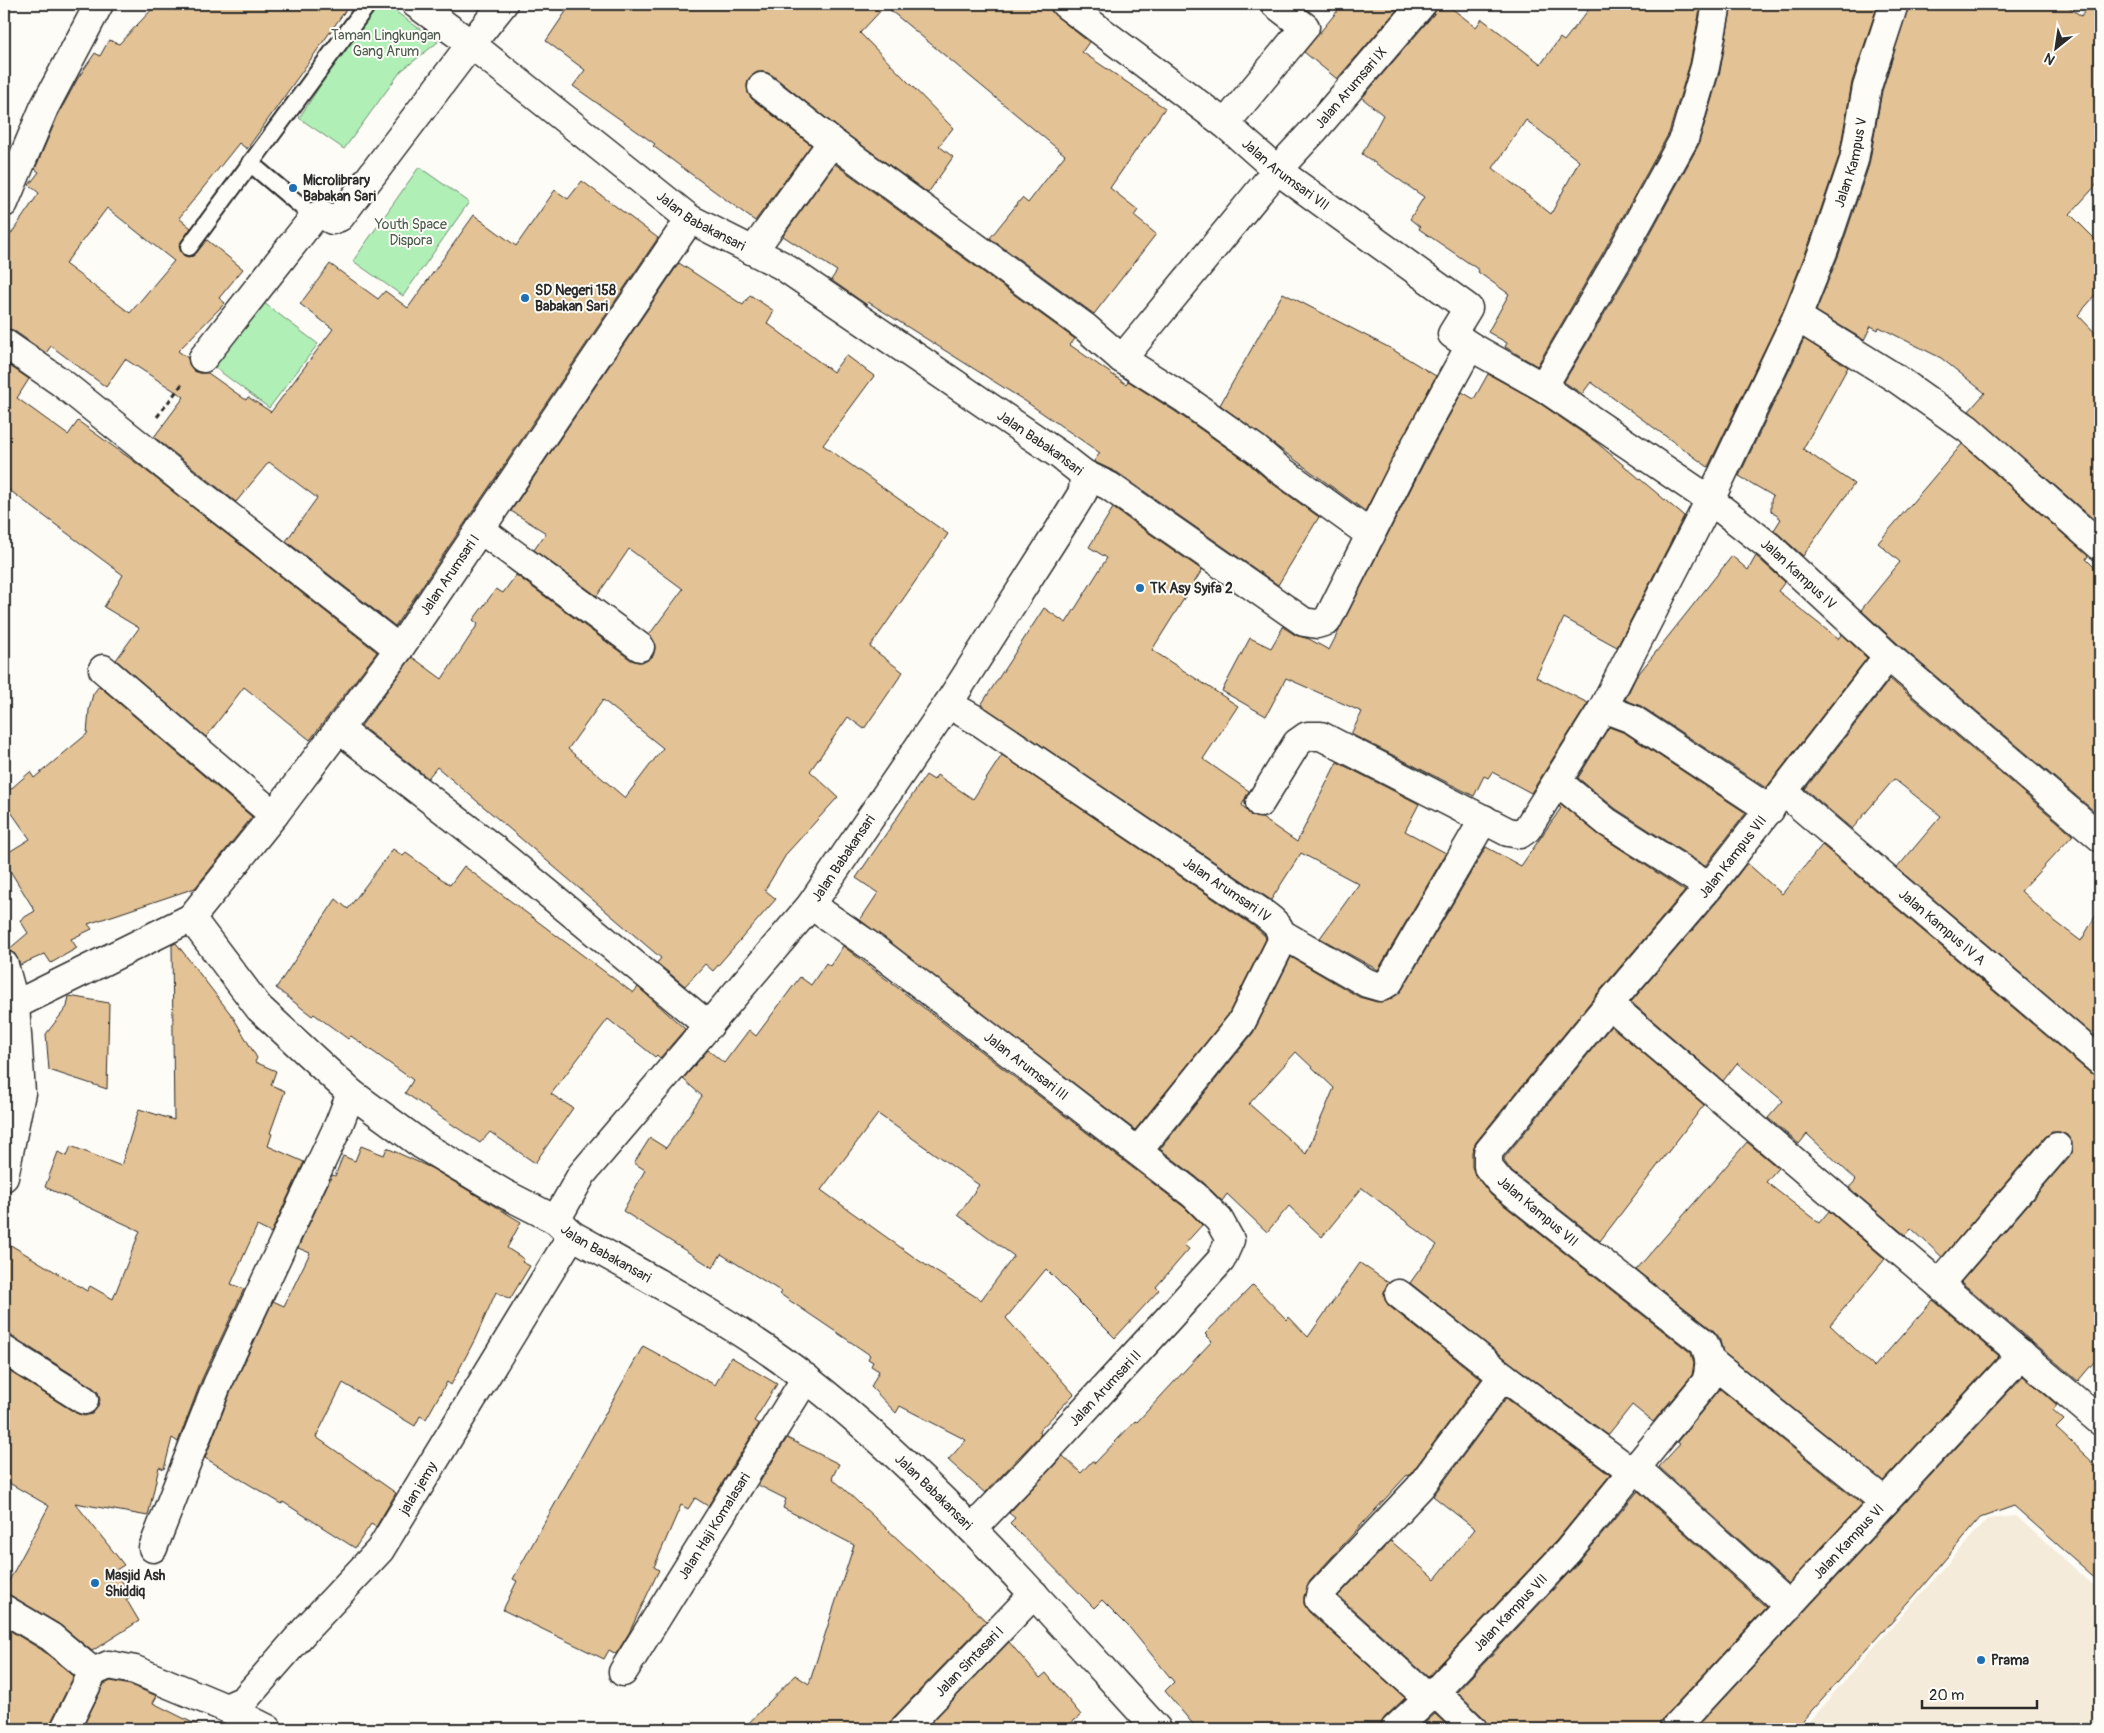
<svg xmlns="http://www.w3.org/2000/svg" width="2104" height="1733" font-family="Pangolin,sans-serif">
	<rect width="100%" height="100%" fill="#fdfcf7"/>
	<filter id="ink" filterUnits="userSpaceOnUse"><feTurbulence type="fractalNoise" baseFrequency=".02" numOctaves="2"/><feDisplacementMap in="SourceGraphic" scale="10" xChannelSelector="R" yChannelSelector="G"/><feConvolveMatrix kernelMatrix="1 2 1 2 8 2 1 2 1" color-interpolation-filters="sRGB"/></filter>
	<g filter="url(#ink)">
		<!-- built -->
		<path fill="#f5ebda" d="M 2016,1516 L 2100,1591 L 2100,1729 L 1802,1729 L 1987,1519 Z"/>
		<!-- green -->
		<path fill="#b0efb6" stroke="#6e8d70" d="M 373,4 L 385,4 L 438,42 L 401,71 L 344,149 L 299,118 Z
			M 419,167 L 469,202 L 403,296 L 353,261 Z
			M 259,299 L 318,344 L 269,408 L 210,364 Z"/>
		<!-- building -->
		<path fill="#e3c295" stroke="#2b2b2b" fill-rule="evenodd" d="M 157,4 L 350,4 L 247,149 L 239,143 L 179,218 L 191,228 L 179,245 L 183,255 L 187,257 L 193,256 L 207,240 L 243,269 L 219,298 L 225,303 L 178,351 L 188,358 L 189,364 L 194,371 L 200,373 L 208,373 L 246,400 L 248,397 L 271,412 L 333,329 L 300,304 L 330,264 L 378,299 L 385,291 L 408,308 L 474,215 L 516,246 L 555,190 L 568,199 L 582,181 L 658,238 L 395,626 L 286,541 L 317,498 L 269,462 L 236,502 L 154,437 L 184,397 L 125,359 L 106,387 L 51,346 L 46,353 L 13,330 L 4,328 L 4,244 L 39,193 L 29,185 L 39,172 L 35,169 L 58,115 L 78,78 L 95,53 L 100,56 L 109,40 L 119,44 ZM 107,208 L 174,261 L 130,313 L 65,264 Z
			M 571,4 L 1050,4 L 1051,11 L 1056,16 L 1089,42 L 1082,52 L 1165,108 L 1110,188 L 1138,210 L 1134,216 L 1156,234 L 1094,314 L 990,238 L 1022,198 L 1028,203 L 1065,155 L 885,6 L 860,33 L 953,128 L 939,146 L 953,157 L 928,193 L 841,130 L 772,75 L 765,72 L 757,72 L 749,78 L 747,85 L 748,93 L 752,99 L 811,145 L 755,221 L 653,146 L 655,144 L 573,86 L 585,70 L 546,41 Z
			M 1343,4 L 1402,4 L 1337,79 L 1304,52 Z
			M 1437,4 L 1446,4 L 1476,27 L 1482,19 L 1541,64 L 1560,38 L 1564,41 L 1593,4 L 1701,4 L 1690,63 L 1669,133 L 1604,251 L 1537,366 L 1505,347 L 1507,343 L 1488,332 L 1509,294 L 1478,272 L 1479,270 L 1419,229 L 1420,227 L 1410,219 L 1424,197 L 1362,154 L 1383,115 L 1362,98 L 1434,14 ZM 1526,120 L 1579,161 L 1551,214 L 1493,168 Z
			M 1732,4 L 1878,4 L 1852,82 L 1839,156 L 1809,244 L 1783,311 L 1708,467 L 1591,382 L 1582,394 L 1564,382 L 1632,267 L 1698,146 L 1720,71 Z
			M 1909,4 L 2065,4 L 2081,16 L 2091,4 L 2100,4 L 2100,181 L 2070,214 L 2100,244 L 2100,290 L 2078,315 L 2100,338 L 2100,521 L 2098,523 L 1969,411 L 1985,393 L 1941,358 L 1879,327 L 1878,330 L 1871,326 L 1864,340 L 1816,311 L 1839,254 L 1869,165 L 1882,91 Z
			M 835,164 L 1075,339 L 1070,345 L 1126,384 L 1128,381 L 1176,412 L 1247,462 L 1270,482 L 1319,517 L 1278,585 L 1118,473 L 1097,463 L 1094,461 L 1100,453 L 1025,401 L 868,302 L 867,305 L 831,280 L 837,271 L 783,236 Z
			M 679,263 L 743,305 L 750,295 L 774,311 L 767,323 L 833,372 L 846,355 L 874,376 L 823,445 L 948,534 L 870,647 L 903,672 L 864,729 L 848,717 L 810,771 L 838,797 L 787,853 L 765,890 L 776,899 L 713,971 L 705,964 L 685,986 L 657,963 L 661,958 L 437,767 L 428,778 L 361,726 L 412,657 L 442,679 L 478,624 L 473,620 L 496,589 L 503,593 L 516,575 L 631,660 L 638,662 L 646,661 L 653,656 L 655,649 L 654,641 L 649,635 L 683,589 L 629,549 L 597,596 L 534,550 L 546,533 L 511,511 ZM 603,700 L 663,748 L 625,798 L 568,749 Z
			M 1283,293 L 1390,348 L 1436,376 L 1365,511 L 1220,405 Z
			M 1804,339 L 1848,367 L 1803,449 L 1854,484 L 1803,556 L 1774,530 L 1781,519 L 1771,511 L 1771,500 L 1773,496 L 1739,476 Z
			M 4,362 L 29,379 L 17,398 L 68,435 L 78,421 L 135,462 L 377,652 L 310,740 L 244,687 L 206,737 L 116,660 L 139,628 L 104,607 L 123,575 L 4,486 Z
			M 1488,374 L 1535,400 L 1596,442 L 1684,516 L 1617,647 L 1564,618 L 1536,677 L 1588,703 L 1531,793 L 1492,772 L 1488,778 L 1484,776 L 1474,796 L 1351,734 L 1362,712 L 1286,678 L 1266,716 L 1222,691 L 1250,638 L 1271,648 L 1283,627 L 1295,635 L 1309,639 L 1329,650 L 1430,451 L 1462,392 L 1474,399 Z
			M 1962,444 L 2088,556 L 2086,559 L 2100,573 L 2100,806 L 2095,812 L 1898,644 L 1861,610 L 1900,562 L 1878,543 Z
			M 1113,508 L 1202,570 L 1152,650 L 1238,706 L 1203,759 L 1249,791 L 1242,805 L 1251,816 L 1262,818 L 1297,842 L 1337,762 L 1419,804 L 1405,831 L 1446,853 L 1378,970 L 1320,938 L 1359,884 L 1301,853 L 1271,900 L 981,705 L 1044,608 L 1066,623 L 1107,558 L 1089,547 Z
			M 1732,556 L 1748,570 L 1756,556 L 1785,582 L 1778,591 L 1838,639 L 1842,634 L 1867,658 L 1766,788 L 1641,706 L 1625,700 L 1636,677 Z
			M 1890,679 L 2073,835 L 2021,891 L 2048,916 L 2081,941 L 2100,908 L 2100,1041 L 1897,868 L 1941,816 L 1894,779 L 1852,829 L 1805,789 Z
			M 99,686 L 252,817 L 195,888 L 88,924 L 92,929 L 71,939 L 77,948 L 51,963 L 45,954 L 20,965 L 15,954 L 8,950 L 28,933 L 20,920 L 35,911 L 4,861 L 4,855 L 30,839 L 4,802 L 4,795 L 30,772 L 34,778 L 87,734 L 89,710 L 93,694 Z
			M 1609,727 L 1625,733 L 1746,813 L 1705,866 L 1616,809 L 1578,778 Z
			M 1002,755 L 1255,927 L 1265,936 L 1266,939 L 1228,1015 L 1135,1130 L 860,920 L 878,893 L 856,878 L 926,775 L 934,780 L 937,775 L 973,799 Z
			M 1561,804 L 1599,835 L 1685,891 L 1597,994 L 1476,1142 L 1472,1152 L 1472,1167 L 1476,1176 L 1491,1195 L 1691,1353 L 1694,1363 L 1692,1375 L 1653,1422 L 1632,1405 L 1608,1435 L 1512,1364 L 1410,1283 L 1437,1245 L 1362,1188 L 1322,1237 L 1289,1206 L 1267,1232 L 1227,1194 L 1222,1201 L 1204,1183 L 1160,1149 L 1253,1033 L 1291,957 L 1359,997 L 1377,1002 L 1389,1000 L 1402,990 L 1486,847 L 1521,866 L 1561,808 L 1559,807 ZM 1296,1052 L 1334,1088 L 1306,1154 L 1249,1104 Z
			M 1822,845 L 2090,1073 L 2100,1076 L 2100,1355 L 2078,1381 L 1961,1282 L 2069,1157 L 2072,1150 L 2072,1142 L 2067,1135 L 2060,1132 L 2052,1132 L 2045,1137 L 1942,1257 L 1911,1228 L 1905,1235 L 1849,1188 L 1856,1180 L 1807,1134 L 1799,1144 L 1768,1118 L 1783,1101 L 1737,1063 L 1723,1081 L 1631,1002 L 1721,897 L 1747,863 L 1782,894 Z
			M 393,849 L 403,856 L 406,853 L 450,885 L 464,866 L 633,993 L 638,987 L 685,1029 L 660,1058 L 657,1055 L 655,1057 L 608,1019 L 551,1094 L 573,1108 L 535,1163 L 490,1132 L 480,1143 L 405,1093 L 413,1080 L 351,1036 L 348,1039 L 314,1014 L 312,1016 L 276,988 L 336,899 L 348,909 Z
			M 176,943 L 233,1017 L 257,1058 L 255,1062 L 276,1071 L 271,1085 L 285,1091 L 270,1133 L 272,1134 L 268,1146 L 304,1162 L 271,1233 L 257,1226 L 231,1284 L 244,1289 L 202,1379 L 178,1442 L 172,1438 L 164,1469 L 159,1467 L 148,1516 L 75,1503 L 124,1565 L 116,1570 L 130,1597 L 126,1599 L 139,1621 L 92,1651 L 59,1624 L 12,1596 L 4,1593 L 4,1590 L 49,1506 L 4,1480 L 4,1368 L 76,1413 L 84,1416 L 92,1414 L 97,1408 L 100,1400 L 98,1392 L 92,1387 L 4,1331 L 4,1241 L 87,1291 L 90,1286 L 113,1299 L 140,1231 L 45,1187 L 58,1152 L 67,1156 L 71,1146 L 121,1166 L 139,1109 L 174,1120 L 172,945 Z
			M 843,946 L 1184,1207 L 1202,1225 L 1184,1245 L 1189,1249 L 1156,1287 L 1159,1290 L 1115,1338 L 1046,1269 L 1006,1318 L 1074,1394 L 1039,1431 L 1041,1434 L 985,1493 L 948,1460 L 966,1440 L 900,1406 L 896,1413 L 871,1387 L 879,1371 L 871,1366 L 873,1362 L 868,1359 L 870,1355 L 780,1294 L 782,1292 L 721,1254 L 713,1268 L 623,1211 L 645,1170 L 634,1163 L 650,1138 L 666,1148 L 702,1096 L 683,1079 L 708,1050 L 724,1063 L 749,1030 L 756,1036 L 800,977 L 811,985 L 826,963 L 830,966 ZM 878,1114 L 979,1185 L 958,1215 L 1014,1256 L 981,1300 L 918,1260 L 821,1190 Z
			M 69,996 L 109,1003 L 107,1089 L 49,1070 L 46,1034 L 67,1007 Z
			M 1611,1026 L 1704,1105 L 1600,1241 L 1512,1172 L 1504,1161 L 1504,1158 Z
			M 1747,1142 L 1778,1168 L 1766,1182 L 1819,1223 L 1829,1211 L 1885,1259 L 1830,1325 L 1874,1367 L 1933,1300 L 1999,1356 L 1883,1481 L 1723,1352 L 1719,1337 L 1714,1331 L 1636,1270 Z
			M 361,1146 L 384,1155 L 387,1148 L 431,1168 L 521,1222 L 507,1248 L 524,1259 L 522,1262 L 530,1266 L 510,1299 L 496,1292 L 475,1339 L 451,1385 L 447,1382 L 426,1419 L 420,1416 L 415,1426 L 343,1383 L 316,1437 L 396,1493 L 376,1527 L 371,1524 L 355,1548 L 283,1502 L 282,1504 L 205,1458 L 231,1391 L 273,1301 L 284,1306 L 310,1253 L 298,1248 L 332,1175 L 335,1176 L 343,1156 L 355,1161 Z
			M 1360,1263 L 1389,1283 L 1384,1292 L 1385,1300 L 1389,1306 L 1481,1379 L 1409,1476 L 1407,1475 L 1310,1581 L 1304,1596 L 1304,1604 L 1309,1612 L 1405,1698 L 1384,1718 L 1380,1729 L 1197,1729 L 1165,1691 L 1174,1682 L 1129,1627 L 1102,1600 L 1094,1608 L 1010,1523 L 1015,1518 L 1009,1513 L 1063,1456 L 1081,1473 L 1092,1461 L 1095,1463 L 1135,1421 L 1137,1422 L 1212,1341 L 1205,1334 L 1253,1285 L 1287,1320 L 1289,1317 L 1308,1337 Z
			M 643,1346 L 715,1385 L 731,1357 L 777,1384 L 754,1421 L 759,1424 L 708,1506 L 695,1498 L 688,1509 L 681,1505 L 654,1567 L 659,1570 L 629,1633 L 616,1654 L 609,1650 L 604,1659 L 503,1610 L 517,1581 L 513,1579 Z
			M 2023,1376 L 2057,1405 L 2053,1410 L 2064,1420 L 2056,1428 L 2100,1469 L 2100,1582 L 2014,1506 L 1980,1518 L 1916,1594 L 1795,1729 L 1695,1729 Z
			M 1720,1389 L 1862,1504 L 1788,1584 L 1659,1467 L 1680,1444 L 1677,1442 Z
			M 1506,1398 L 1610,1475 L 1556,1541 L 1428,1677 L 1338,1596 L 1391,1541 L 1435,1579 L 1475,1529 L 1433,1496 Z
			M 787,1438 L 839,1464 L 832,1478 L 986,1621 L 893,1718 L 889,1729 L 743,1729 L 795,1675 L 809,1684 L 854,1545 L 783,1508 L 786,1499 L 758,1485 Z
			M 1638,1491 L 1766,1607 L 1663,1718 L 1659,1729 L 1488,1729 L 1484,1718 L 1457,1692 L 1579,1562 Z
			M 4,1627 L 42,1650 L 74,1676 L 51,1722 L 50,1729 L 4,1729 Z
			M 1009,1642 L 1040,1678 L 1046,1673 L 1081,1715 L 1064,1729 L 925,1729 Z
			M 111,1681 L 130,1685 L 157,1696 L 153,1703 L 205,1729 L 82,1729 L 104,1684 Z
			M 1435,1714 L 1451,1729 L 1418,1729 Z"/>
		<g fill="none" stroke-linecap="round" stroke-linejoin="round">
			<defs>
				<path id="service" d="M 250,163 L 314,217
					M 189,247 L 368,4"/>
				<g id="minor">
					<path id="s1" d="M 1065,4 L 1225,124 L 1277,170 L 1468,308 L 1452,334 L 1470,346 L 1543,387 L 1710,500 L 1770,547 L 1888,656 L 2100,837"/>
					<path d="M 762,87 L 832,142 L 1085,327 L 1122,359 L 1185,399 L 1257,450 L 1279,469 L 1371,535"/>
					<path d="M 1225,124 L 1305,27 L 1275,4"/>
					<path d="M 4,203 L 44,108 L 99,4"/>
					<path d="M 753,251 L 832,142"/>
					<path d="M 1797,317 L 1897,379 L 1968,429 L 2100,546"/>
					<path d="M 4,343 L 62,383 L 194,489 L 399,649"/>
					<path d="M 203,358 L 314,217 L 321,214 L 332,220 L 340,217 L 471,44 L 416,4"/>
					<path id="s2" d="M 1122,359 L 1277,170 L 1316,128 L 1422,4"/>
					<path d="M 1543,387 L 1618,259 L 1684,139 L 1705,67 L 1717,4"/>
					<path d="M 1084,474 L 1109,486 L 1304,622 L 1317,624 L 1327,621 L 1416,444 L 1470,346"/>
					<path d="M 480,529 L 640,647"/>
					<path d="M 103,669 L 274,815"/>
					<path id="s3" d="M 948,704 L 980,722 L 1264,914 C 1275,923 1283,927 1281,943 L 1241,1023 L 1138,1151"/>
					<path d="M 1603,708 L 1632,719 L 1770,810"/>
					<path d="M 339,729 L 493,848 L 709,1026"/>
					<path d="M 1558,782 L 1607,822 L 1709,887"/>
					<path id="s4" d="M 1784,792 L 2100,1061"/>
					<path id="s5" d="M 1260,803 L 1297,743 L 1307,736 L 1321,736 L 1508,832 L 1520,834 L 1527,829 L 1603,708 L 1710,500 L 1797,317 L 1824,249 L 1854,160 L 1867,87 L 1894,4"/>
					<path id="s6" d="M 811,905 L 876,950 L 1194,1195 L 1219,1220 L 1230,1240 L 1221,1260 L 1166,1321 L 1030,1469 L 972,1529"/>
					<path id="s7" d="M 191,918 L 274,815 L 399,649 L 690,219"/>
					<path d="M 1282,934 L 1367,983 L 1381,987 L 1389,982 L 1484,819"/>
					<path d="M 4,965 L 15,1005 L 21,1093 L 4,1177"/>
					<path d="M 1609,1004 L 2100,1421"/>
					<path d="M 15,1005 L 191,918 L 259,1008 L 351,1093 L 422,1145 L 505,1194 L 556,1220"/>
					<path d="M 1939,1284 L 2057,1147"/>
					<path d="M 1399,1294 L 1503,1376 L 1632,1472"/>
					<path d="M 4,1350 L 84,1400"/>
					<path d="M 1710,1361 L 1885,1502"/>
					<path d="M 1636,1468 L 1789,1606"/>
					<path d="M 153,1548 L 217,1385 L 339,1124 L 351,1093"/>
					<path d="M 4,1609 L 51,1637 L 93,1672"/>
					<path d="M 93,1672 L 109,1665 L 135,1670 L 226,1708 L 268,1729"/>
					<path id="s8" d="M 623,1672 L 806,1378"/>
					<path d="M 1435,1692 L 1473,1729"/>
					<path d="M 1428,1698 L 1319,1600 L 1321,1592 L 1420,1487 L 1503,1376"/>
					<path id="s9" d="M 226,1708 L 244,1700 L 307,1628 L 380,1550 L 572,1235"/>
					<path d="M 65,1729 L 93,1672"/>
					<path id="s10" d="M 904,1729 L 1034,1594"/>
					<path id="s11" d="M 1395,1729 L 1435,1692 L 1568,1551 L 1706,1382 C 1711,1367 1710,1357 1704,1343 L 1501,1183 L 1488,1167 L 1488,1152 L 1609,1004 L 1709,887 L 1888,656"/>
					<path id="s12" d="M 1674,1729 L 2022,1354"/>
				</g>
				<g id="tertiary">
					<path id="s13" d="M 503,4 L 471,44 L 690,219 L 781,265 L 1061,456 L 1084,474 L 1083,492 L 1070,513 L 948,704 L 811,905 L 582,1174 L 556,1220 L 572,1235 C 652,1280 735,1323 807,1379 C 937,1481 1046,1608 1157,1729"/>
				</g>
			</defs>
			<!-- service casing -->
			<use href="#service" stroke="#2b2b2b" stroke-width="20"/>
			<!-- minor casing -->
			<use href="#minor" stroke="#2b2b2b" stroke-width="31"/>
			<!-- tertiary casing -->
			<use href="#tertiary" stroke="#2b2b2b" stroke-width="31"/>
			<!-- path -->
			<path stroke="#2b2b2b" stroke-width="3" stroke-dasharray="5 4" stroke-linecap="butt" d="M 157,417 L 182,384"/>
			<!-- service -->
			<use href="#service" stroke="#fdfcf7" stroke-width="16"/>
			<!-- minor -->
			<use href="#minor" stroke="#fdfcf7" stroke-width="28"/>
			<!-- tertiary -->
			<use href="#tertiary" stroke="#fdfcf7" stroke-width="28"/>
		</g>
	</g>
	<!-- markers -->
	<g fill="#1f6fb2" stroke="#fdfcf7" stroke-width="2">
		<circle cx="293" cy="188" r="5"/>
		<circle cx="525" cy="298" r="5"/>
		<circle cx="1140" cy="588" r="5"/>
		<circle cx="95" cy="1583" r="5"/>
		<circle cx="1981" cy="1660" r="5"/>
	</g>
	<g text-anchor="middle" stroke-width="4" stroke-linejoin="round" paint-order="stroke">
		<!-- park labels -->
		<g font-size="14" fill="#4c5c4e" stroke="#fdfcf7">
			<text x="386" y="40">Taman Lingkungan<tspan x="386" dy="16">Gang Arum</tspan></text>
			<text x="411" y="229">Youth Space<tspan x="411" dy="16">Dispora</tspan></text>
		</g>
		<!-- street labels -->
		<g font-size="14" fill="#2b2b2b" stroke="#fdfcf7">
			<text dy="5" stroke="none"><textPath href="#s2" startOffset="355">Jalan Arumsari IX</textPath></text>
			<text dy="5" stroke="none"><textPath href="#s5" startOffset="1071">Jalan Kampus V</textPath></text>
			<text dy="5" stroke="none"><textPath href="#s1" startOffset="279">Jalan Arumsari VII</textPath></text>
			<text dy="5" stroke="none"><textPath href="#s13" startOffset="342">Jalan Babakansari</textPath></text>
			<text dy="5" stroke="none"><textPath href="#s13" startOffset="748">Jalan Babakansari</textPath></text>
			<text dy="5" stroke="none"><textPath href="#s1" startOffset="958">Jalan Kampus IV</textPath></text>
			<text dy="5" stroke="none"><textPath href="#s7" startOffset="430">Jalan Arumsari I</textPath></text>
			<text dy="5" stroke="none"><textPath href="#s11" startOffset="1184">Jalan Kampus VII</textPath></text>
			<text transform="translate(843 858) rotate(-56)" y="5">Jalan Babakansari</text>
			<text dy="5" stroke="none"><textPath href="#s3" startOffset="335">Jalan Arumsari IV</textPath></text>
			<text dy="5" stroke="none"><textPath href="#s4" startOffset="208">Jalan Kampus IV A</textPath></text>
			<text dy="5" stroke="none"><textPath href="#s6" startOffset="269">Jalan Arumsari III</textPath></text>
			<text transform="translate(1538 1211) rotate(40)" y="5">Jalan Kampus VII</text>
			<text dy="5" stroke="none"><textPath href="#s13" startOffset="1781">Jalan Babakansari</textPath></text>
			<text transform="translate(1105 1388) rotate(-47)" y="5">Jalan Arumsari II</text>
			<text dy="5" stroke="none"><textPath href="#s9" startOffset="295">jalan jemy</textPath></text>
			<text dy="5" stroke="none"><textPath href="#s13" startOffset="2188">Jalan Babakansari</textPath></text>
			<text dy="5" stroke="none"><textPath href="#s8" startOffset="172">Jalan Haji Komalasari</textPath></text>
			<text dy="5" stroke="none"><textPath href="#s12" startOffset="256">Jalan Kampus VI</textPath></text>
			<text dy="5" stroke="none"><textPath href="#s11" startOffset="164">Jalan Kampus VII</textPath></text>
			<text dy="5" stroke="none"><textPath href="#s10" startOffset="94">Jalan Sintasari I</textPath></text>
		</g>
		<!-- poi labels -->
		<g font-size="14" font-weight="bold" fill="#2b2b2b" stroke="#fdfcf7" text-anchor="start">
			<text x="303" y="185">Microlibrary<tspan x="303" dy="16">Babakan Sari</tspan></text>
			<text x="535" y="295">SD Negeri 158<tspan x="535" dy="16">Babakan Sari</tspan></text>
			<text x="1150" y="593">TK Asy Syifa 2</text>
			<text x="105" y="1580">Masjid Ash<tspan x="105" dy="16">Shiddiq</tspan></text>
			<text x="1991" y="1665">Prama</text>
		</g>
	</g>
	<!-- margin -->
	<rect width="2104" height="1733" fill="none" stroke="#fdfcf7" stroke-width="20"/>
	<rect x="10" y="10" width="2084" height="1713" fill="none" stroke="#2b2b2b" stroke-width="2" filter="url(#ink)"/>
	<!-- north arrow -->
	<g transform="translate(2056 48) rotate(210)" stroke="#fdfcf7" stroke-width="4" paint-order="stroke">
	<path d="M0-4L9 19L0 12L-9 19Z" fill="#2b2b2b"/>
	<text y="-8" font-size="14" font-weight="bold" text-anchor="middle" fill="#2b2b2b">N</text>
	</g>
	<!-- scale -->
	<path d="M1922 1700v8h115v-8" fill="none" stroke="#2b2b2b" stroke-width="2.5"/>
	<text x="1929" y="1700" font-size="15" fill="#2b2b2b" stroke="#fdfcf7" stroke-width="4" paint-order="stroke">20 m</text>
</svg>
